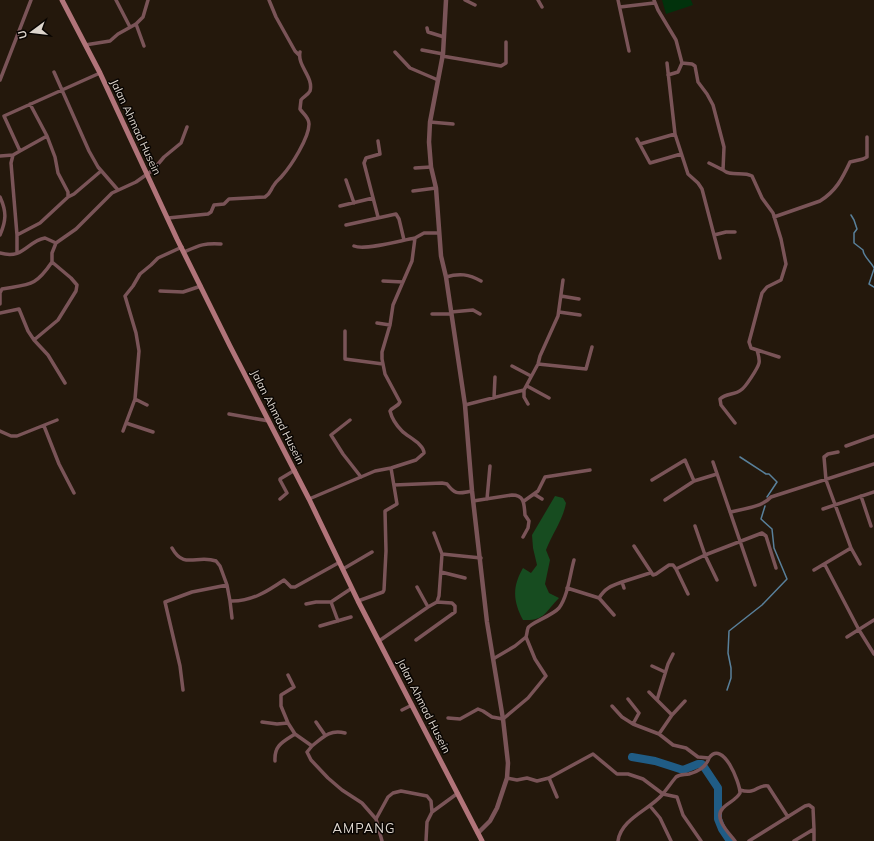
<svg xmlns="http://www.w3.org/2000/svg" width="874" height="841" font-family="Mulish,sans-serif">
	<rect width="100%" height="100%" fill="#24180c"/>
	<!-- green -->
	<path fill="#01320c" d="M 662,0 L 691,0 L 693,5 L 666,14 Z"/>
	<!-- forest -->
	<path fill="#174c20" d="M 555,496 L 563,498 L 566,503 C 563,520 552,534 546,550 L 550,560 L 545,584 L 549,593 L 559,598 C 545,612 545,621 523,620 C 513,601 512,587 523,568 L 531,573 L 537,565 L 533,548 L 532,535 Z"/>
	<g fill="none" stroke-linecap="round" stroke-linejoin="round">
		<!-- stream -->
		<path stroke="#59809b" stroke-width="1.5" d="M 851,215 L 854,220 L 857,229 L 854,233 L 854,243 L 863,250 C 863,256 871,262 874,268
			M 874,269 L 869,284 L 874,287
			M 740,457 L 766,474 L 769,474 L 777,482 L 767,497
			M 727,690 L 731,678 L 731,668 L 728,653 L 729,631 L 762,605 L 787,579 L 774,548 L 772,529 L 761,519 L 765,506"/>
		<!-- river -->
		<path stroke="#205c85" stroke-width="8" d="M 632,757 L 655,761 L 683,770 L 698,764 L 702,764 L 718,788 L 718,819 L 722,829 L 730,841"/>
		<!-- minor -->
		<path stroke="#7a5458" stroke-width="3.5" d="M 116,0 L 130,27
			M 269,0 L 276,17 L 295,51 L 299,55
			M 465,0 L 475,5
			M 538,0 L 542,7
			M 618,0 L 629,51
			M 654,0 L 658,10 L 676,40 L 682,63 L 692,64 L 695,66 L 698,82 L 707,94 L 713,105 L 724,147 L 723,170 C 731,177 743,171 752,176 L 762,198 L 773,213 L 781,239 L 786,264 L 781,280 L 767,287 L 762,293 L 749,342 L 751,348 L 779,357
			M 620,7 L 654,3
			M 136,24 L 144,46
			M 427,28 L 428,32 L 444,37
			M 85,45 L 110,41 L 118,34 L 136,24 L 143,17 L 148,0
			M 422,50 L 443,54
			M 395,52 L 410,68 L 438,80
			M 442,56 L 501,66 L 506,63 L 506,42
			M 667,63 L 675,134 L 688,174 L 698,183 L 702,189 L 720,258
			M 54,72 L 89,151 L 98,167 L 118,190
			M 668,75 L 678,72 L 682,63
			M 0,80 L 31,0
			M 430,122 L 453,124
			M 637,139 L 650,163 L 681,154
			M 378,141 L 380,154 L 366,158 L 364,163 L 378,217
			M 640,144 L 675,134
			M 20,151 L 47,136
			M 0,156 L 13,155
			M 709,163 L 723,170
			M 415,168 L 431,167
			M 346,180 L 354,203
			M 413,191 L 436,188
			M 0,197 C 7,212 6,221 0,235
			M 68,197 L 74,194 L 101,171
			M 340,206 L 373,198
			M 774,217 L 820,201 C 836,191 842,179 850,162 L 863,159 L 867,157 L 867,137
			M 168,218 L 208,214 L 211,212 L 214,205 L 224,204 L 229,199 L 265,197 C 272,192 270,190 274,185 C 276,181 280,179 282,176 C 291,166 309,138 309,124 C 309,117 303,114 300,109 L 301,100 C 303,97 308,95 310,91 C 314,77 297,66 300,52
			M 346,225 L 396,214 L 399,219 L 404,240
			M 17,235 L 11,163 L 13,155 L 20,151 L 4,116 L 100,73
			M 714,235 L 726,232 L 735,232
			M 354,246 C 365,251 402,240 415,238
			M 184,252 C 200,245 204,243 221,244
			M 0,253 C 24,260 27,241 45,238 L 56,243
			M 17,253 L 17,235 L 40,223 L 68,197 L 68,192 L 58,173 L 55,157 L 47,136 L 30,104
			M 446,277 C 459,273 469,274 481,281
			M 383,281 L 403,282
			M 160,291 L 183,292 L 201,286
			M 561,296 L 579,299
			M 0,304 L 0,293 L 2,289 C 30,284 35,287 52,262
			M 451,312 L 473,310 L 480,314
			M 559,312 L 580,315
			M 0,313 L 19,309 L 28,331 L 34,340 L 48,355 L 65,383
			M 432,314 L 451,314
			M 377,323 L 390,325
			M 345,331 L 345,359 L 383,364
			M 34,340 L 58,320 L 76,291 L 77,285 L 71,278 L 52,262 L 52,253 L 56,243 L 76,229 L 112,193 L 136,182 L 153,170 L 164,157 L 181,143 L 187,127
			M 538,364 L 586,369 L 592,347
			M 512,366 L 531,376
			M 527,386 L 549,398
			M 494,398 L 495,377
			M 135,399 L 147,405
			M 528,404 L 524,397 L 524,390 L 538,364 L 540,356 L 558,316 L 563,280
			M 465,405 L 524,390
			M 229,414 L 269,421
			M 350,420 L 331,435 L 343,454 L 361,477
			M 126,423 L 153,432
			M 735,423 L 721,405 L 720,399 C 726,393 735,395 741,390 C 745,388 758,368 759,363 C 760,359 758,354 757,350
			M 44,426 L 59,464 L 74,493
			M 0,431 L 11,436 L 17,436 L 57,420
			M 123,431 L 135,399 L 139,351 L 136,333 L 125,296 L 133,286 L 140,274 L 151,265 L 158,258 L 182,247
			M 846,446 L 874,436
			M 838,452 L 828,454 L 824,457 L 826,480 L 851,548 L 860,564
			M 713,462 L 755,585
			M 652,480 L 685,460 L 694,481
			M 394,485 L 442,483 L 447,484 C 456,496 459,493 472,491
			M 534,494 L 542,499
			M 861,496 L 871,526
			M 280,499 L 287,493 L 280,480 L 280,479 L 295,470
			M 309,499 L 375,471 L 391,468 L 416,460 L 424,453 C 424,444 408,437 402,431 C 396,425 392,419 390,411 C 392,407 398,407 400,402 L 385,374 L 382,359 L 382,352 L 390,325 L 393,305 L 412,261 L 415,238 L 424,233 L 439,233
			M 487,499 L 490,466
			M 665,500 L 694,481 L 717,474
			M 473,501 L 512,495 C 525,495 524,505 525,515 L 529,521 L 528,528 L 523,537
			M 524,501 L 538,491 L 545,477 L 590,470
			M 823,509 L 874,492
			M 730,512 C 743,509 762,507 771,497 L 874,464
			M 695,526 L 705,555 L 717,580
			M 434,533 L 442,554
			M 634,546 L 653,575 L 656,574 L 669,565 L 673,565 L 676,569 L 688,594
			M 172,548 C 184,570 197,554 216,561 L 220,566 L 227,585
			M 825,565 L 859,630 L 874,654
			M 343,569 L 372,552
			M 676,569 L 705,555 L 762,533 L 766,536 L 776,568
			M 814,570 L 851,548
			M 441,572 L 465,578
			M 622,582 L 650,573
			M 417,587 L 428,607
			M 567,588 L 599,598 L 614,615
			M 599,598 C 605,588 611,586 622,582 L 624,588
			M 230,601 C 251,602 268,591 284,580 L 291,587 L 295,587 L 340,562
			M 358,601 L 383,592 L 384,590 L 386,551 L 385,511 L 397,504 L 391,468
			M 331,602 L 338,621
			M 306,604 L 316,602 L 331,602 L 352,588
			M 320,626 L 351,617
			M 847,637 L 874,620
			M 416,640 L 455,612 L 455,606 L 452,603 L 437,602
			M 379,641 L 428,607 L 437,602 L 439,596 L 442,554 L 481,558
			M 493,659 L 515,646 L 526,637 C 527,634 527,631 528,628 C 530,623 552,616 559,608 C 568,596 570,574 574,560
			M 652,666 L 665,672
			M 183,690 L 180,666 L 165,602 L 192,592 L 227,585 L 230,601 L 232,618
			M 649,692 L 657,700
			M 628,699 L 639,713 L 633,724
			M 612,706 L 622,717 L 633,724 L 659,734 L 673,745 L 686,748 L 698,757 L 709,758 C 723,739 740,783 740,793 C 736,800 729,802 723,808 C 713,818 729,833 735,841
			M 402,710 L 412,705
			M 672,715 L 685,701
			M 448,718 L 460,719 L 478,709 L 483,711 L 492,717 L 503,719 L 528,698 L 546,676 L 535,659 L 526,637
			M 262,722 L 277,724 L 288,723 L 295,734 L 312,746 C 323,737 330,729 345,733
			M 316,722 L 325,735
			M 288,723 L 281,706 L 281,695 L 294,687 L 288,675
			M 659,734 L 672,715 L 657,700 L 668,664 L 673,654
			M 312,746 L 307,752 L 311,760 L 328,778 L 342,790 L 362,803 L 376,819 L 382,841
			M 275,761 C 274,745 283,742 295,734
			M 507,778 L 517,780 L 527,778 L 537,781 L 549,778 L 593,754 L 617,774 L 628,774 L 643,779 L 663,794 L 677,797 L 683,815 L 701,841
			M 549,778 L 557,797
			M 740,790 C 757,795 757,784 768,786 L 788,817
			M 650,806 L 660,818 L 671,841
			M 376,819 L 388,797 L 393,793 L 401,791 L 427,796 L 431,801 L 432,812
			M 426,841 L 427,822 L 432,812 L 458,793
			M 618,841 C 621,819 649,810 662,795 C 667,789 671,783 676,777 C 680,774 684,775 689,774 C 697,772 706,767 709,758
			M 749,841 L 805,806 L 809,805 L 813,808 L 814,829
			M 794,841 L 814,829 L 814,841"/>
		<!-- tertiary -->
		<path stroke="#7a5458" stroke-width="4.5" d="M 446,0 L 443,54 L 430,122 L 429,142 L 431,167 L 436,188 L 441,256 L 446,277 L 465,405 L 472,491 L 487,622 L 503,719 L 508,763 L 507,778 L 497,808 L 490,821 L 478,833"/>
		<!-- secondary -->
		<path stroke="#b1747a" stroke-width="5" d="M 62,0 L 100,73 L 177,239 L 230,346 L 309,499 L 358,601 L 482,841"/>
	</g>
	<g text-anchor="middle" stroke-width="3" stroke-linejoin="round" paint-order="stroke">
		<!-- street labels -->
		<g font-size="11" fill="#ddd5cd" stroke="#090502">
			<text transform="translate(136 127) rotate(65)" y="4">Jalan Ahmad Husein</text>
			<text transform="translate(278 417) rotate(63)" y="4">Jalan Ahmad Husein</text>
			<text transform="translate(424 706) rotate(63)" y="4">Jalan Ahmad Husein</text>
		</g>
		<!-- quarter labels -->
		<g font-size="13" letter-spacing="1" fill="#ddd5cd" stroke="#090502">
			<text x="364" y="833">AMPANG</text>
		</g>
	</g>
	<!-- north arrow -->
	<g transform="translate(32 32) rotate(255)" stroke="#090502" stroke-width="3" paint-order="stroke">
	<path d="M0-3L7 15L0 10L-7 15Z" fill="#ddd5cd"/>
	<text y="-6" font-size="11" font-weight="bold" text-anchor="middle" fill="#ddd5cd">U</text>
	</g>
</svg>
